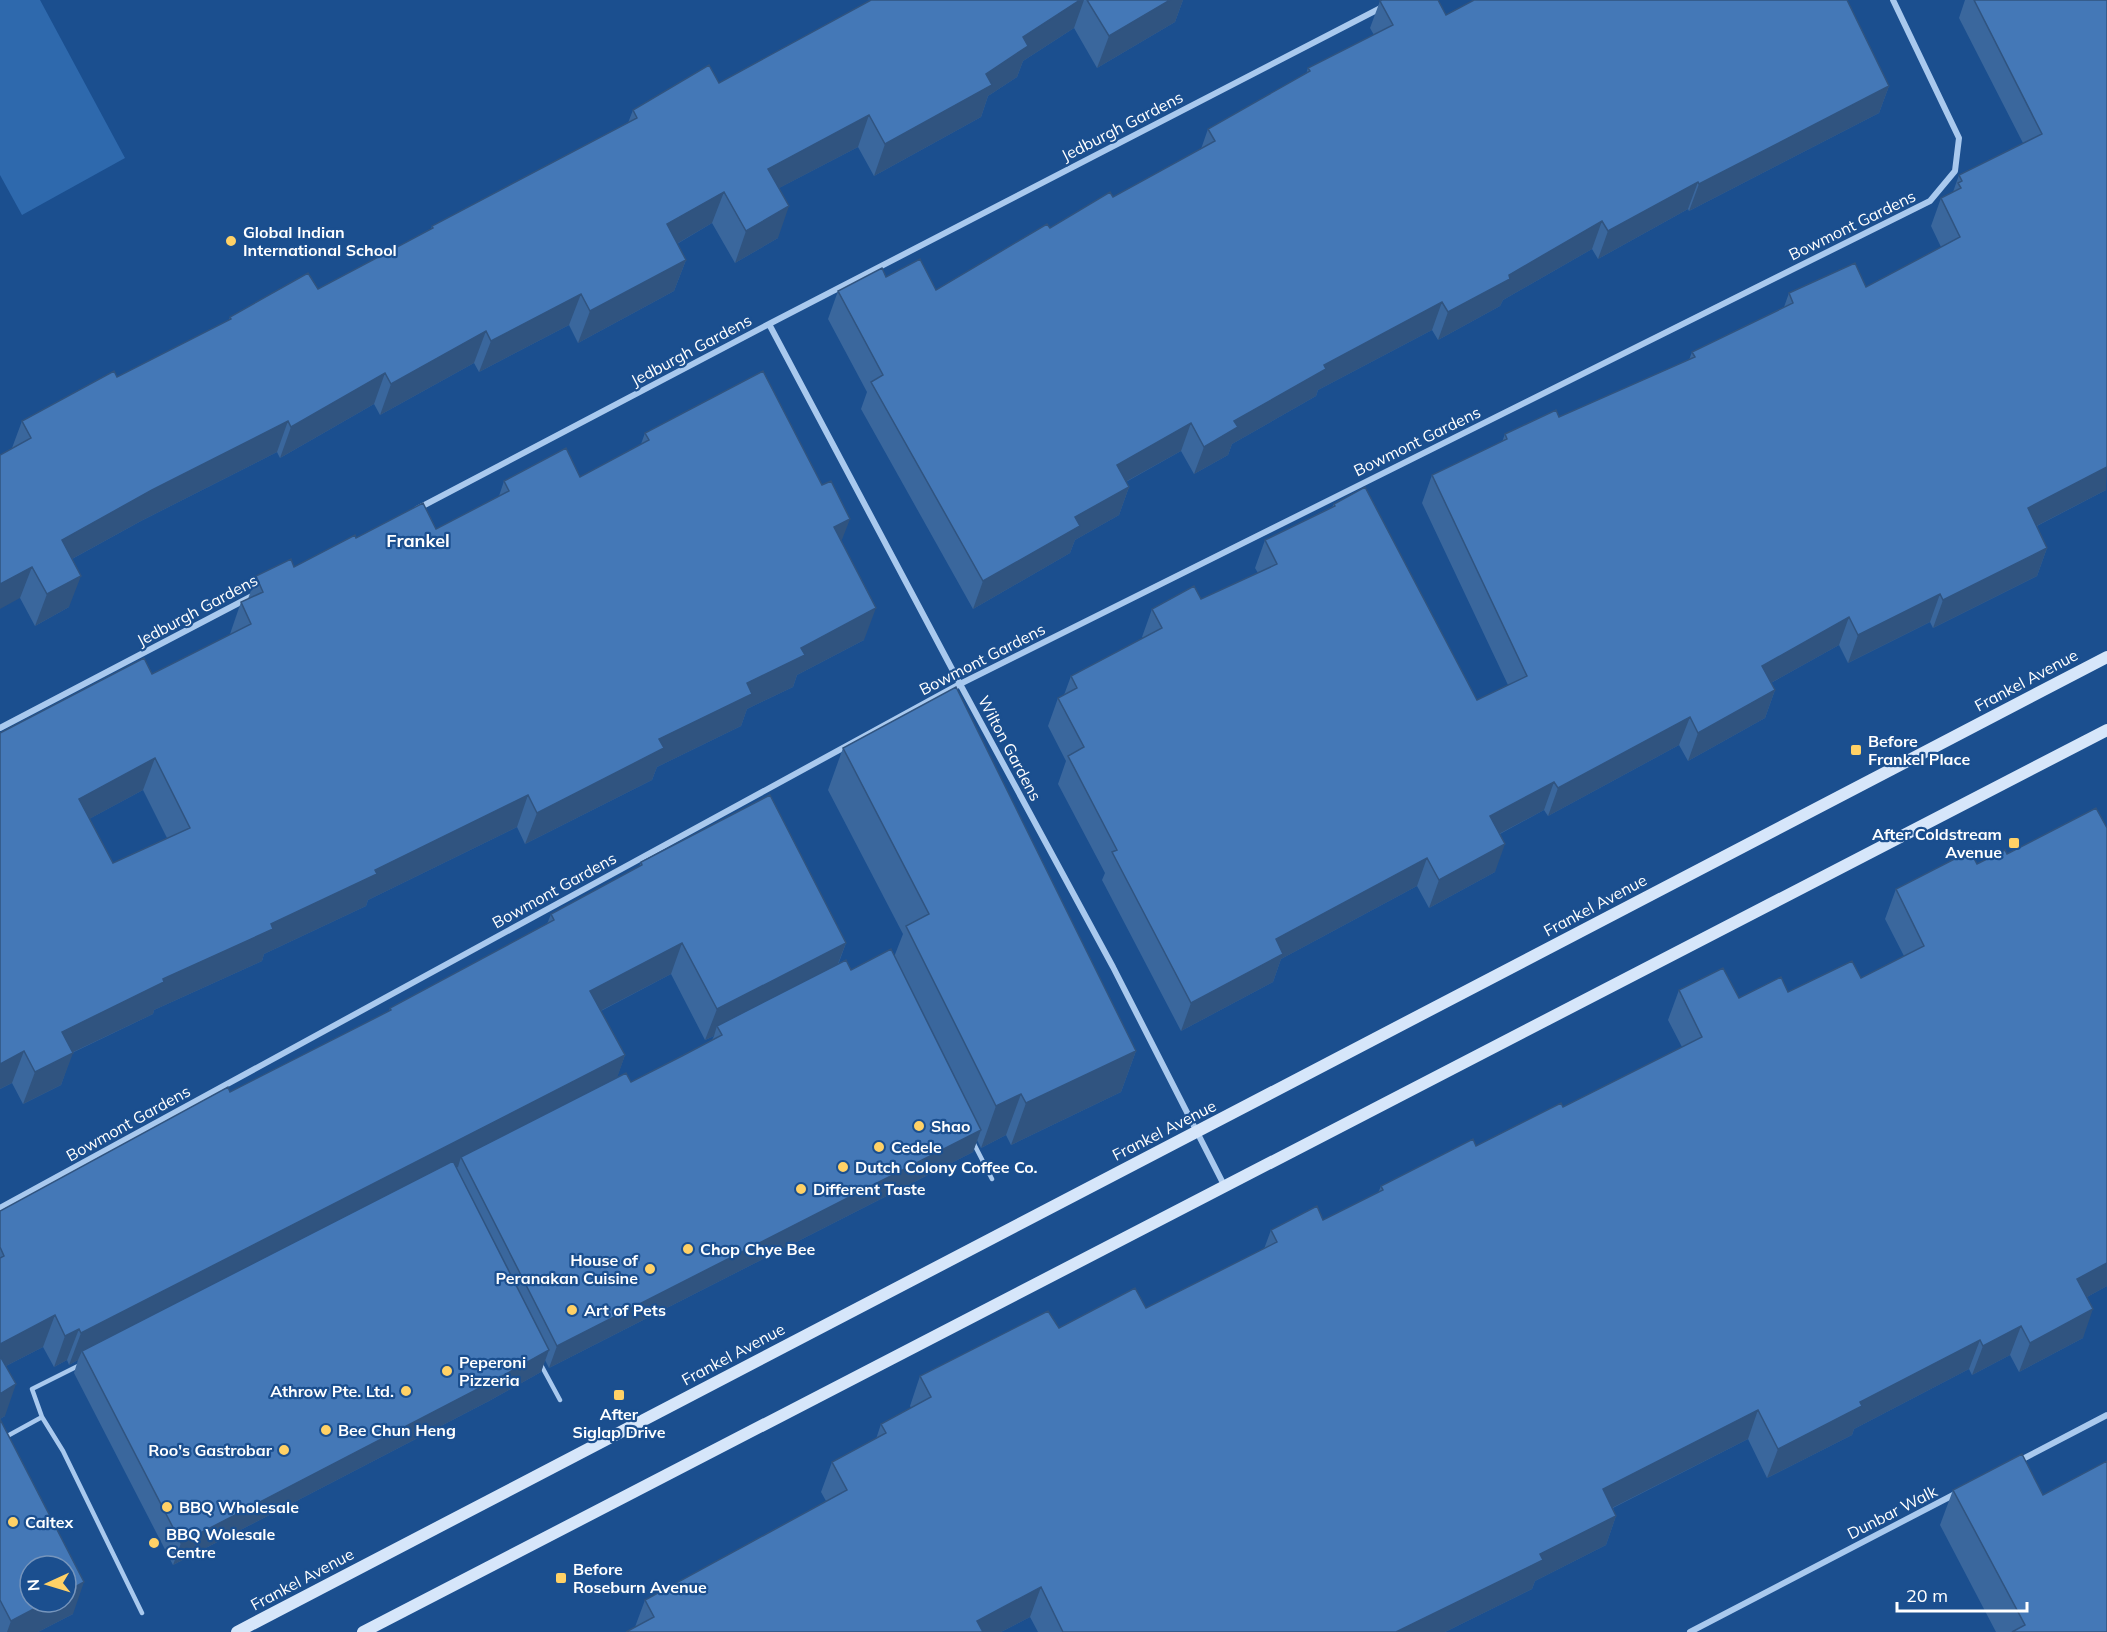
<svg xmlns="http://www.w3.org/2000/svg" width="2107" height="1632" font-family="Mulish,sans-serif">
	<rect width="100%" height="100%" fill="#1b4f8f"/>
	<!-- green -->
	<path fill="#2e69ad" d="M 0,0 L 40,0 L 125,158 L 22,215 L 0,175 Z"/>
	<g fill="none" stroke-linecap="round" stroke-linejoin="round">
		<!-- lane -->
		<path stroke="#a9c9ee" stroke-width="4.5" d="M 973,1142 L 992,1179
			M 540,1363 L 560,1400
			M 80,1365 L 32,1389 L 42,1417 L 63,1451 L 142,1613
			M 0,1440 L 42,1417"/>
		<!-- street -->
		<path stroke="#a9c9ee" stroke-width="6" d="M 769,324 L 960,684 L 1113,967 L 1225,1187
			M 417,509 L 769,324 L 1396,0
			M 0,728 L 254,595
			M 0,1208 L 960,684 L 1930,201 L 1955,171 L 1959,138 L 1893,0
			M 2017,1462 L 2107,1415
			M 1690,1632 L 1957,1493"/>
		<!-- secondary -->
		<path stroke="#d6e6fa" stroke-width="12" d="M 237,1632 L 2107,657
			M 363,1632 L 2107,730"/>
	</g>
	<!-- wall -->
	<path fill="#3a679d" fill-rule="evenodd" d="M 871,0 L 1183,0 L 1175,22 L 1097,68 L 1074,28 L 1023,61 L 1017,77 L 988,96 L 981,117 L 874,176 L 858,147 L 779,188 L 778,238 L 735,263 L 712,223 L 677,244 L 686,260 L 674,291 L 578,343 L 569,325 L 479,372 L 474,363 L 380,415 L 374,404 L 280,458 L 277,452 L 141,521 L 72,559 L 69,607 L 35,626 L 20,598 L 12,448 L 22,421 L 117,377 L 229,320 L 230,317 L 318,289 L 431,229 L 432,226 L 628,123 L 633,110 L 719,83 Z
		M 1965,0 L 2107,0 L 2106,490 L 2037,526 L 2047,548 L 2037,576 L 1933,628 L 1930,622 L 1848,663 L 1839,645 L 1771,683 L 1775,690 L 1765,718 L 1688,761 L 1679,745 L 1548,816 L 1544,810 L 1500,834 L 1495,872 L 1429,908 L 1417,886 L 1281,959 L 1273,982 L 1181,1031 L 1102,880 L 1105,873 L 1058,784 L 1066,761 L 1048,726 L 1058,698 L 1064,695 L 1071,676 L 1143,638 L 1142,637 L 1152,609 L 1201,599 L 1258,573 L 1255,568 L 1265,540 L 1332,507 L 1334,504 L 1477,700 L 1508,685 L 1422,503 L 1432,475 L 1502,442 L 1505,434 L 1559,417 L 1689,360 L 1692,352 L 1784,307 L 1789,293 L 1866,287 L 1941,247 L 1931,226 L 1941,198 L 1953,192 L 1959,175 L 2023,143 L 1959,18 Z
		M 1380,1 L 1446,15 L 1889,86 L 1879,113 L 1689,211 L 1688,209 L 1598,259 L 1592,249 L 1503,300 L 1500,306 L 1438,340 L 1432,330 L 1318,390 L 1316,396 L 1232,444 L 1228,455 L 1194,474 L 1181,451 L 1126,482 L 1129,487 L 1119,515 L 1075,540 L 1070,553 L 973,609 L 861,409 L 867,392 L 828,319 L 838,291 L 886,277 L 936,290 L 1050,228 L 1113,197 L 1201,149 L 1208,129 L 1306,74 L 1308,68 L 1374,35 L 1370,28 Z
		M 645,433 L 842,542 L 864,640 L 797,675 L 793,687 L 747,709 L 741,726 L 657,767 L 652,780 L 525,844 L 517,827 L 368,900 L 366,906 L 264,954 L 262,961 L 154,1010 L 153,1014 L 72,1053 L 61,1085 L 23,1104 L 12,1083 L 0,1089 L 0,733 L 152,674 L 230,635 L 230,634 L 241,602 L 248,599 L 256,576 L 294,567 L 356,538 L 436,529 L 499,496 L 504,481 L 580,477 L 641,444 ZM 143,790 L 167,838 L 113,863 L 89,819 Z
		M 843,748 L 1136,1051 L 1121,1092 L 1011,1145 L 1006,1135 L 981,1148 L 977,1140 L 973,1152 L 549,1368 L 545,1360 L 541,1372 L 489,1401 L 173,1565 L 74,1373 L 78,1360 L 69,1365 L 67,1360 L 54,1367 L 43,1347 L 6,1366 L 5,1416 L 0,1419 L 0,1211 L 230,1092 L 389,1011 L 390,1008 L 547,924 L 551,914 L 639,867 L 641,862 L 846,943 L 838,965 L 851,970 L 894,957 L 903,934 L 828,790 ZM 671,974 L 705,1040 L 714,1036 L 712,1040 L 631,1082 L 617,1077 L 625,1055 L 601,1011 Z
		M 2107,828 L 2107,1286 L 2087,1297 L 2083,1338 L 2019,1372 L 2010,1355 L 1972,1375 L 1969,1369 L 1854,1429 L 1852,1435 L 1767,1478 L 1748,1439 L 1613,1508 L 1616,1516 L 1606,1545 L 1535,1581 L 1532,1589 L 1445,1632 L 1038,1632 L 1030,1617 L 1001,1632 L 626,1632 L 635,1627 L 645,1600 L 826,1501 L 821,1492 L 832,1462 L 876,1439 L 881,1424 L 911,1408 L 910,1406 L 920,1376 L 1059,1328 L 1146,1308 L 1264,1249 L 1271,1230 L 1323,1220 L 1378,1193 L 1381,1186 L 1476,1146 L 1563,1107 L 1682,1047 L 1668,1020 L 1679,990 L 1739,998 L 1788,992 L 1861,978 L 1904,956 L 1885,919 L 1896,889 L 2007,854 Z
		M 0,1419 L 73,1614 L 38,1632 L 0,1632 Z
		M 1953,1490 L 2043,1495 L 2107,1632 L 1996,1632 L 1940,1525 Z"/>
	<!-- shaded-wall -->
	<path fill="#305480" d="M 1080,0 L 1084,0 L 1074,28 L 1023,61 L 1017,77 L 988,96 L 981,117 L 874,176 L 885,144 L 986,74 L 1023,37 Z
		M 1170,0 L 1183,0 L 1175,22 L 1097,68 L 1109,36 Z
		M 1889,86 L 1879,113 L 1689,211 L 1699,184 Z
		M 869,115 L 858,147 L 756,200 L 768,169 Z
		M 1698,182 L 1688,209 L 1598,259 L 1608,231 Z
		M 724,192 L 712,223 L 656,256 L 667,224 Z
		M 789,206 L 778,238 L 735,263 L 746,231 Z
		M 1602,221 L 1592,249 L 1503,300 L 1500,306 L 1438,340 L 1448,312 L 1509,275 Z
		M 686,260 L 674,291 L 578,343 L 590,311 Z
		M 581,294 L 569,325 L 479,372 L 491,341 Z
		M 1442,302 L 1432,330 L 1318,390 L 1316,396 L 1232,444 L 1228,455 L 1194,474 L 1204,447 L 1234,421 L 1324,365 Z
		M 486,331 L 474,363 L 380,415 L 391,384 Z
		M 385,373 L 374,404 L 280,458 L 291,427 Z
		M 288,421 L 277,452 L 141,521 L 50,571 L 62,540 L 152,490 Z
		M 1191,423 L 1181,451 L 1107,492 L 1117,465 Z
		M 2107,467 L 2106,490 L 2017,536 L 2028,508 Z
		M 1129,487 L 1119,515 L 1075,540 L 1070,553 L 973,609 L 983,581 L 1075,517 Z
		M 850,519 L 838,550 L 834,527 Z
		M 2047,548 L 2037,576 L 1933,628 L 1943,600 Z
		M 32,567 L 20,598 L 0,609 L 0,584 Z
		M 81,576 L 69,607 L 35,626 L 47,594 Z
		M 1940,594 L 1930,622 L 1848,663 L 1858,635 Z
		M 876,608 L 864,640 L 797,675 L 793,687 L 747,709 L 741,726 L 657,767 L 652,780 L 525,844 L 537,813 L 659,739 L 801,648 Z
		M 1849,617 L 1839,645 L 1751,694 L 1762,666 Z
		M 1775,690 L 1765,718 L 1688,761 L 1698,733 Z
		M 1690,717 L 1679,745 L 1548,816 L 1558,788 Z
		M 155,758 L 143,790 L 67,831 L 79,799 Z
		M 1554,782 L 1544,810 L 1480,844 L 1490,816 Z
		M 528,795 L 517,827 L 368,900 L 366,906 L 264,954 L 262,961 L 154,1010 L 153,1014 L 50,1063 L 62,1032 L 375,870 Z
		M 1505,844 L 1495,872 L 1429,908 L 1439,880 Z
		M 1427,858 L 1417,886 L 1281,959 L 1273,982 L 1181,1031 L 1191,1003 L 1276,939 Z
		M 682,943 L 671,974 L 579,1022 L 590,991 Z
		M 846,943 L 834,974 L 717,1026 L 714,1036 L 705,1040 L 717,1009 Z
		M 24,1051 L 12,1083 L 0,1089 L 0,1064 Z
		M 1136,1051 L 1121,1092 L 1011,1145 L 1026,1103 Z
		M 73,1053 L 61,1085 L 23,1104 L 35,1072 Z
		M 625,1055 L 614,1087 L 461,1157 L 458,1167 L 85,1357 L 82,1351 L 78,1360 L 69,1365 L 81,1333 Z
		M 1021,1094 L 1006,1135 L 981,1148 L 996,1106 Z
		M 981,1130 L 973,1152 L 549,1368 L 557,1346 Z
		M 2107,1263 L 2107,1286 L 2067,1308 L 2077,1279 Z
		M 2093,1309 L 2083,1338 L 2019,1372 L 2030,1343 Z
		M 55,1315 L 43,1347 L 0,1369 L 0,1344 Z
		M 2021,1326 L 2010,1355 L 1972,1375 L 1983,1346 Z
		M 79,1329 L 67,1360 L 54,1367 L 65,1336 Z
		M 1980,1340 L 1969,1369 L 1854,1429 L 1852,1435 L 1767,1478 L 1778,1449 L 1860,1402 Z
		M 549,1350 L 541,1372 L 489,1401 L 173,1565 L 181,1543 Z
		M 16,1384 L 5,1416 L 0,1419 L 0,1394 Z
		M 1758,1410 L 1748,1439 L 1592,1518 L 1603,1489 Z
		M 1616,1516 L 1606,1545 L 1535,1581 L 1532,1589 L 1445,1632 L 1396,1632 L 1540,1554 Z
		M 84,1582 L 73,1614 L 38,1632 L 7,1632 L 11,1621 L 47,1602 L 66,1602 L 66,1592 Z
		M 1041,1587 L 1030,1617 L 1001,1632 L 973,1632 L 977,1621 Z"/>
	<!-- building -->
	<path fill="#4478b7" stroke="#305480" stroke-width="1.5" fill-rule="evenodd" d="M 871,0 L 1080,0 L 1023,37 L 1028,46 L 986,74 L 992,85 L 885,144 L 869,115 L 768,169 L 789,206 L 746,231 L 724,192 L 667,224 L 686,260 L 590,311 L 581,294 L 491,341 L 486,331 L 391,384 L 385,373 L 291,427 L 288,421 L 152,490 L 62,540 L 81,576 L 47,594 L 32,567 L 0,584 L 0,455 L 31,438 L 22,421 L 114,371 L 117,377 L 231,319 L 230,317 L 308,273 L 318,289 L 433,228 L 432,226 L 637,118 L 633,110 L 709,65 L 719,83 Z
		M 1087,0 L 1170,0 L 1109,36 Z
		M 1382,0 L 1438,0 L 1446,15 L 1474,0 L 1847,0 L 1889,86 L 1699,184 L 1698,182 L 1608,231 L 1602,221 L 1509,275 L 1510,279 L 1448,312 L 1442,302 L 1324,365 L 1326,369 L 1234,421 L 1238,427 L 1204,447 L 1191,423 L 1117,465 L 1129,487 L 1075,517 L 1080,526 L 983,581 L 871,382 L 883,375 L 838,291 L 882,268 L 886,277 L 920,259 L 936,290 L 1047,224 L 1050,228 L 1110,192 L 1113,197 L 1215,141 L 1208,129 L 1310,71 L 1308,68 L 1393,25 L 1380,1 Z
		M 1974,0 L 2107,0 L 2107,467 L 2028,508 L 2047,548 L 1943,600 L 1940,594 L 1858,635 L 1849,617 L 1762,666 L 1775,690 L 1698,733 L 1690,717 L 1558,788 L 1554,782 L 1490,816 L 1505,844 L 1439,880 L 1427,858 L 1276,939 L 1283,954 L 1191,1003 L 1112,852 L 1117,850 L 1068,756 L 1084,747 L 1058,698 L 1077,688 L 1071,676 L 1162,628 L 1152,609 L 1194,586 L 1201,599 L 1277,564 L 1265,540 L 1335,506 L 1334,504 L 1365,487 L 1477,700 L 1527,676 L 1432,475 L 1507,439 L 1505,434 L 1556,410 L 1559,417 L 1695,357 L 1692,352 L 1793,303 L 1789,293 L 1855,263 L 1866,287 L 1960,237 L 1941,198 L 1961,188 L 1958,183 L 1962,181 L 1959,175 L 2042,134 Z
		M 763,371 L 822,485 L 831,481 L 850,519 L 834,527 L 876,608 L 801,648 L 805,655 L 747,683 L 752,694 L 659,739 L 664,748 L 537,813 L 528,795 L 375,870 L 377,874 L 271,924 L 273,929 L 163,979 L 164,982 L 62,1032 L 73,1053 L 35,1072 L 24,1051 L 0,1064 L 0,733 L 144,658 L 152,674 L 251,624 L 241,602 L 263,592 L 256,576 L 291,559 L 294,567 L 355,535 L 356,538 L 423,503 L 436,529 L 509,491 L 504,481 L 566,448 L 580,477 L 649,440 L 645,433 ZM 155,758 L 190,828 L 113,863 L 79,799 Z
		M 956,687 L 1136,1051 L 1026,1103 L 1021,1094 L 996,1106 L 906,926 L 929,914 L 843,748 Z
		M 770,795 L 846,943 L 717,1009 L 682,943 L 590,991 L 625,1055 L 81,1333 L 79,1329 L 65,1336 L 55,1315 L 0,1344 L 0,1258 L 4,1256 L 0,1247 L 0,1211 L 228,1087 L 230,1092 L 391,1010 L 390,1008 L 554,920 L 551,914 L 642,865 L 641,862 Z
		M 2096,808 L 2107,828 L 2107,1263 L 2077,1279 L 2093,1309 L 2030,1343 L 2021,1326 L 1983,1346 L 1980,1340 L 1860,1402 L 1862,1406 L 1778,1449 L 1758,1410 L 1603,1489 L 1616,1516 L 1540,1554 L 1543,1560 L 1396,1632 L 1063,1632 L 1041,1587 L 977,1621 L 983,1632 L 626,1632 L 654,1617 L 645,1600 L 847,1490 L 832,1462 L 886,1433 L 881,1424 L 931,1397 L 920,1376 L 1048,1311 L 1059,1328 L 1135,1288 L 1146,1308 L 1277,1242 L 1271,1230 L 1317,1206 L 1323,1220 L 1383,1190 L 1381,1186 L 1473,1139 L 1476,1146 L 1561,1103 L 1563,1107 L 1702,1037 L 1679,990 L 1723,968 L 1739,998 L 1781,977 L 1788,992 L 1852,961 L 1861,978 L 1924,946 L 1896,889 L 1970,851 L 1977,864 L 2005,850 L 2007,854 Z
		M 891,949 L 981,1130 L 557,1346 L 461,1157 L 626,1073 L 631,1082 L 682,1056 L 722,1035 L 717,1026 L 846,960 L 851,970 Z
		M 453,1161 L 549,1350 L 497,1379 L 181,1543 L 82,1351 Z
		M 0,1356 L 16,1384 L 0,1394 Z
		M 0,1419 L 84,1582 L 66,1592 L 66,1566 L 30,1566 L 30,1602 L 47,1602 L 11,1621 L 0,1600 Z
		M 2022,1454 L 2043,1495 L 2107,1461 L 2107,1632 L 2012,1632 L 2025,1625 L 1953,1490 Z"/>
	<!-- markers -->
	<g fill="#ffd166" stroke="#1b4f8f" stroke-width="2">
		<circle cx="231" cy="241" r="6"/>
		<rect x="1850" y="744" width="12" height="12" rx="3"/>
		<rect x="2008" y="837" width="12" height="12" rx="3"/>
		<circle cx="919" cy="1126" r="6"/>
		<circle cx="879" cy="1147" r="6"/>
		<circle cx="843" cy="1167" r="6"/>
		<circle cx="801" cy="1189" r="6"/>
		<circle cx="688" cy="1249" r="6"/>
		<circle cx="650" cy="1269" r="6"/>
		<circle cx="572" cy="1310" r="6"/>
		<circle cx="447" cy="1371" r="6"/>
		<circle cx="406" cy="1391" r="6"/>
		<rect x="613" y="1389" width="12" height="12" rx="3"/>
		<circle cx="326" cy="1430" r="6"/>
		<circle cx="284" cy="1450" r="6"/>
		<circle cx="167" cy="1507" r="6"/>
		<circle cx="13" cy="1522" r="6"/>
		<circle cx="154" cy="1543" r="6"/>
		<rect x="555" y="1572" width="12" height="12" rx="3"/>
	</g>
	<g text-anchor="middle" stroke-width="4.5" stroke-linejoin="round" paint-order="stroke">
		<!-- street labels -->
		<g font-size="16" fill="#fff" stroke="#1b4f8f">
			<text transform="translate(1122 126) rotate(-27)" y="6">Jedburgh Gardens</text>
			<text transform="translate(1852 225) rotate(-26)" y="6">Bowmont Gardens</text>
			<text transform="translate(691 350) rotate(-28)" y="6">Jedburgh Gardens</text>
			<text transform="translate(1417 441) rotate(-26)" y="6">Bowmont Gardens</text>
			<text transform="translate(197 610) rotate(-28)" y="6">Jedburgh Gardens</text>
			<text transform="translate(982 659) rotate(-27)" y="6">Bowmont Gardens</text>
			<text transform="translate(2026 680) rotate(-28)" y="6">Frankel Avenue</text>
			<text transform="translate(1010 748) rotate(62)" y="6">Wilton Gardens</text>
			<text transform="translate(554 890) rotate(-29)" y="6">Bowmont Gardens</text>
			<text transform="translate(1595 905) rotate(-28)" y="6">Frankel Avenue</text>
			<text transform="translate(128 1123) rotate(-29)" y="6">Bowmont Gardens</text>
			<text transform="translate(1164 1130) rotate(-27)" y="6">Frankel Avenue</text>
			<text transform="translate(733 1354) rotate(-28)" y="6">Frankel Avenue</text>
			<text transform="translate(1892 1512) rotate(-27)" y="6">Dunbar Walk</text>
			<text transform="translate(302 1579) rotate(-28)" y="6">Frankel Avenue</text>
		</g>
		<!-- poi labels -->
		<g font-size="16" font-weight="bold" fill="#fff" stroke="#1b4f8f" text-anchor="start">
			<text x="243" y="238">Global Indian<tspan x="243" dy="18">International School</tspan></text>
			<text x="1868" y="747">Before<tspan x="1868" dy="18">Frankel Place</tspan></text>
			<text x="2002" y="840" text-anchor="end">After Coldstream<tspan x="2002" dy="18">Avenue</tspan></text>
			<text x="931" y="1132">Shao</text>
			<text x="891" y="1153">Cedele</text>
			<text x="855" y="1173">Dutch Colony Coffee Co.</text>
			<text x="813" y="1195">Different Taste</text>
			<text x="700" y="1255">Chop Chye Bee</text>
			<text x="638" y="1266" text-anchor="end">House of<tspan x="638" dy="18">Peranakan Cuisine</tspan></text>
			<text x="584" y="1316">Art of Pets</text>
			<text x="459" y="1368">Peperoni<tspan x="459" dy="18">Pizzeria</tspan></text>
			<text x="394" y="1397" text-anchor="end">Athrow Pte. Ltd.</text>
			<text x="619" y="1420" text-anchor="middle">After<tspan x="619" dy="18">Siglap Drive</tspan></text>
			<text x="338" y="1436">Bee Chun Heng</text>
			<text x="272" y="1456" text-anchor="end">Roo's Gastrobar</text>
			<text x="179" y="1513">BBQ Wholesale</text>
			<text x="25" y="1528">Caltex</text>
			<text x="166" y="1540">BBQ Wolesale<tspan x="166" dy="18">Centre</tspan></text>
			<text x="573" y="1575">Before<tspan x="573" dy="18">Roseburn Avenue</tspan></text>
		</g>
		<!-- neighbourhood labels -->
		<g font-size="18" font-weight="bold" fill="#fff" stroke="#1b4f8f">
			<text x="418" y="547">Frankel</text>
		</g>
	</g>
	<!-- north arrow -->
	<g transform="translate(48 1584) rotate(266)"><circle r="28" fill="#1b4f8f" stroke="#7695bc" stroke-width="1.5"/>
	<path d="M0-4.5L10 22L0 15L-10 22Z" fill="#ffd166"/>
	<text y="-9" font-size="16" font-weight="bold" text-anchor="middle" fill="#ffffff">N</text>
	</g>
	<!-- scale -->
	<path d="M1897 1602v9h130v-9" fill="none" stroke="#ffffff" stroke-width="3"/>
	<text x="1906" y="1602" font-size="18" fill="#ffffff" stroke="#1b4f8f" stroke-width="4.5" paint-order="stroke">20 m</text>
</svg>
